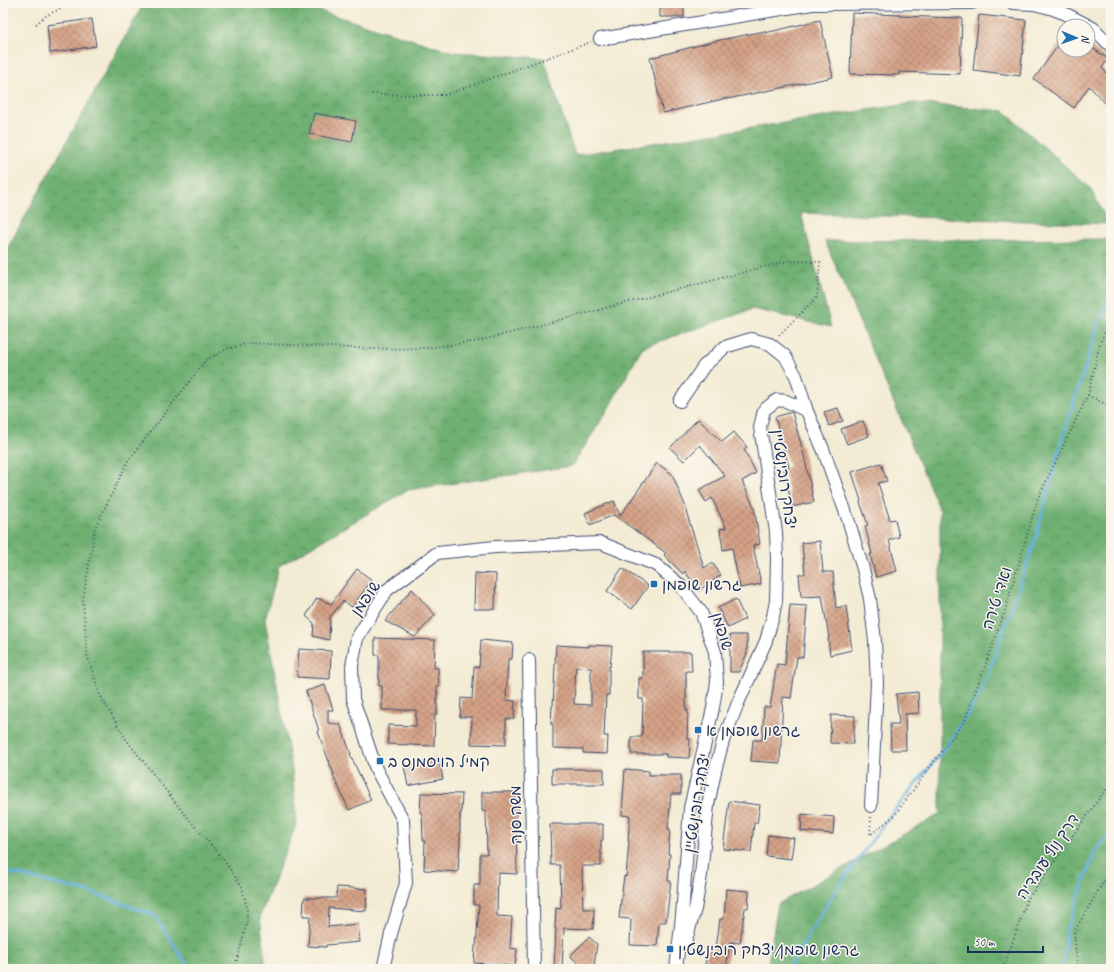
<svg xmlns="http://www.w3.org/2000/svg" width="1114" height="972" font-family="Caveat,'Playpen Sans Hebrew',sans-serif">
	<defs>
		<pattern id="forest-crowns" width="20" height="18" patternUnits="userSpaceOnUse"><rect width="20" height="18" fill="#6fb072"/><path d="M2 6a3 3 0 1 1 6 0M12 15a3 3 0 1 1 6 0" fill="none" stroke="#5a9061"/></pattern>
		<pattern id="building-cross-hatch" width="8" height="8" patternUnits="userSpaceOnUse"><rect width="8" height="8" fill="#d5a286"/><path d="M0 0l8 8M0 8l8-8" fill="none" stroke="#ac8471"/></pattern>
	</defs>
	<rect width="100%" height="100%" fill="#fbf7ec"/>
	<filter id="ink" filterUnits="userSpaceOnUse"><feTurbulence type="fractalNoise" baseFrequency=".025" numOctaves="2"/><feDisplacementMap in="SourceGraphic" scale="8" xChannelSelector="R" yChannelSelector="G"/><feConvolveMatrix kernelMatrix="1 2 1 2 8 2 1 2 1" color-interpolation-filters="sRGB"/></filter>
	<filter id="wash" filterUnits="userSpaceOnUse"><feTurbulence type="fractalNoise" baseFrequency=".012" numOctaves="4" result="noise"/><feDisplacementMap in="SourceGraphic" scale="16" xChannelSelector="R" yChannelSelector="G"/><feGaussianBlur stdDeviation="0.9" result="paint"/><feColorMatrix in="noise" values="0 0 0 0 0 0 0 0 0 0 0 0 0 0 0 0 0 1.4 0 .05"/><feComposite in="paint" operator="in"/></filter>
	<g filter="url(#wash)">
		<rect width="100%" height="100%" fill="#f3ebd3"/>
		<!-- forest -->
		<path fill="url(#forest-crowns)" stroke="#457068" d="M 144,3 L 294,3 L 453,52 L 544,58 L 575,155 L 914,103 L 1004,111 L 1090,188 L 1109,224 L 801,213 L 831,327 L 753,309 L 643,347 L 604,416 L 572,466 L 408,490 L 279,566 L 265,619 L 292,769 L 297,823 L 260,916 L 266,969 L 3,969 L 3,256 Z
			M 1111,239 L 1111,969 L 767,969 L 778,904 L 940,814 L 940,511 L 825,241 Z"/>
		<g fill="none" stroke-linecap="round" stroke-linejoin="round">
			<!-- stream -->
			<path stroke="#61afdb" stroke-width="3" d="M 3,871 L 93,893 L 154,915 L 190,969
				M 788,969 L 834,893 L 886,821 L 948,744 L 982,691 L 1034,544 L 1062,439 L 1104,308 L 1111,295
				M 1064,969 L 1066,931 L 1095,851 L 1111,832"/>
		</g>
		<g id="blocks">
			<!-- building -->
			<path fill="url(#building-cross-hatch)" fill-rule="evenodd" d="M 660,3 L 684,3 L 684,17 L 660,17 Z
				M 852,13 L 900,15 L 900,16 L 962,18 L 960,74 L 899,72 L 899,75 L 850,74 Z
				M 979,15 L 1026,20 L 1020,76 L 973,70 Z
				M 92,19 L 96,46 L 50,53 L 47,25 Z
				M 820,20 L 833,77 L 786,87 L 727,99 L 727,98 L 663,113 L 650,58 L 715,41 L 765,31 L 765,33 Z
				M 1064,37 L 1064,50 L 1088,50 L 1088,45 L 1108,59 L 1102,68 L 1111,78 L 1111,109 L 1089,86 L 1074,108 L 1034,79 Z
				M 314,113 L 356,121 L 352,142 L 309,134 Z
				M 838,408 L 843,421 L 829,426 L 824,412 Z
				M 792,412 L 804,455 L 814,502 L 792,507 L 784,469 L 789,467 L 775,417 Z
				M 698,419 L 722,442 L 734,432 L 747,447 L 744,449 L 756,473 L 742,481 L 754,507 L 760,544 L 753,545 L 761,584 L 740,588 L 732,548 L 723,550 L 720,529 L 726,528 L 712,498 L 706,502 L 699,490 L 725,476 L 700,445 L 684,461 L 670,448 Z
				M 863,421 L 869,436 L 847,444 L 841,429 Z
				M 657,463 L 672,474 L 687,510 L 686,511 L 704,568 L 710,564 L 713,564 L 721,575 L 698,591 L 685,571 L 683,574 L 664,555 L 666,553 L 614,515 L 590,525 L 585,513 L 614,501 L 620,516 Z
				M 881,463 L 887,481 L 878,483 L 890,520 L 895,519 L 899,537 L 889,540 L 897,571 L 876,577 L 870,554 L 872,554 L 865,526 L 868,525 L 860,502 L 861,501 L 852,472 Z
				M 820,541 L 823,572 L 833,572 L 836,608 L 846,606 L 852,650 L 830,655 L 828,638 L 829,638 L 822,596 L 801,597 L 799,574 L 805,574 L 802,543 Z
				M 622,568 L 648,586 L 632,609 L 607,591 Z
				M 357,569 L 372,580 L 352,607 L 343,601 L 330,617 L 329,640 L 313,636 L 314,623 L 306,616 L 317,598 L 331,604 Z
				M 475,573 L 496,574 L 495,609 L 474,609 Z
				M 412,589 L 435,615 L 415,637 L 385,621 Z
				M 736,599 L 745,619 L 728,628 L 718,608 Z
				M 790,605 L 807,606 L 803,657 L 797,657 L 791,698 L 783,697 L 780,763 L 751,761 L 753,740 L 762,740 L 764,707 L 770,707 L 777,664 L 785,665 Z
				M 730,635 L 747,635 L 747,653 L 739,672 L 730,672 Z
				M 375,638 L 435,640 L 434,668 L 438,668 L 439,686 L 437,686 L 437,714 L 435,714 L 434,746 L 388,744 L 388,725 L 416,726 L 416,710 L 382,710 L 382,686 L 379,686 L 379,655 L 375,655 Z
				M 481,640 L 513,643 L 512,659 L 508,659 L 506,700 L 515,701 L 514,719 L 506,719 L 506,745 L 471,744 L 472,717 L 460,717 L 461,698 L 472,699 L 474,667 L 479,667 Z
				M 556,645 L 589,647 L 589,645 L 612,646 L 610,667 L 609,666 L 609,695 L 606,695 L 604,736 L 608,736 L 607,754 L 583,753 L 583,749 L 553,748 L 553,724 L 551,724 L 552,706 L 553,706 ZM 576,667 L 591,668 L 591,705 L 574,704 Z
				M 299,649 L 331,651 L 330,679 L 297,677 Z
				M 643,652 L 691,652 L 692,671 L 686,671 L 686,710 L 688,710 L 687,739 L 690,739 L 689,758 L 666,757 L 666,754 L 631,754 L 631,737 L 642,737 L 643,699 L 639,699 L 639,678 L 643,678 Z
				M 325,685 L 333,710 L 328,710 L 328,723 L 337,724 L 340,724 L 351,754 L 350,754 L 371,800 L 349,810 L 333,775 L 334,775 L 318,732 L 319,731 L 306,691 Z
				M 918,692 L 919,713 L 905,714 L 906,750 L 891,750 L 890,724 L 899,724 L 896,694 Z
				M 831,715 L 855,716 L 853,744 L 830,743 Z
				M 439,759 L 443,779 L 408,786 L 404,766 Z
				M 552,769 L 604,769 L 604,784 L 552,784 Z
				M 625,769 L 649,771 L 649,775 L 681,775 L 681,794 L 671,794 L 668,829 L 670,829 L 668,854 L 670,854 L 668,881 L 671,881 L 666,922 L 659,922 L 657,946 L 630,945 L 631,919 L 619,918 L 624,876 L 626,877 L 629,841 L 628,841 L 630,816 L 622,815 Z
				M 482,792 L 518,792 L 518,811 L 516,811 L 517,874 L 498,873 L 497,916 L 512,917 L 510,948 L 517,949 L 515,966 L 474,963 L 475,946 L 476,946 L 479,905 L 474,905 L 474,885 L 480,885 L 480,854 L 487,854 L 486,811 L 482,811 Z
				M 421,793 L 462,794 L 461,814 L 460,814 L 460,840 L 458,872 L 424,870 L 425,841 L 423,841 L 422,813 L 420,813 Z
				M 729,801 L 760,805 L 757,823 L 754,823 L 751,852 L 723,849 Z
				M 802,814 L 834,817 L 833,834 L 801,831 Z
				M 550,824 L 603,824 L 603,840 L 601,840 L 601,866 L 582,866 L 583,909 L 594,909 L 593,929 L 564,928 L 562,969 L 554,969 L 556,928 L 555,928 L 556,908 L 561,909 L 560,865 L 551,865 Z
				M 768,835 L 794,838 L 791,859 L 766,856 Z
				M 337,887 L 367,889 L 366,911 L 329,908 L 328,927 L 358,924 L 360,942 L 326,945 L 326,947 L 308,946 L 310,916 L 303,916 L 304,898 L 336,898 Z
				M 726,889 L 749,891 L 748,908 L 745,908 L 740,943 L 730,942 L 726,969 L 705,965 L 708,948 L 716,949 L 720,919 L 724,919 Z
				M 589,937 L 597,944 L 594,966 L 589,969 L 585,969 L 570,956 Z"/>
		</g>
	</g>
	<g filter="url(#ink)">
		<use href="#blocks" fill-opacity="0" stroke="#3b4b70" stroke-width="1"/>
		<g fill="none" stroke-linecap="round" stroke-linejoin="round">
			<defs>
				<path id="street" d="M 1013,3 L 1034,4 L 1050,8 L 1066,14 L 1093,28 L 1111,46
					M 600,39 L 812,4 L 972,3
					M 680,401 L 704,366 L 725,347 L 751,339 L 770,344 L 785,356 L 796,376 L 807,411
					M 529,660 L 534,969
					M 685,943 L 695,909 L 701,875 L 708,805 L 715,771 L 723,741 L 738,703 L 766,641 L 773,616 L 776,601 L 777,559 L 776,532 L 760,427 L 764,410 L 777,400 L 786,401 L 807,411 L 823,449 L 848,519 L 863,569 L 870,599 L 875,641 L 877,683 L 871,806
					M 383,969 L 391,934 L 406,883 L 403,820 L 376,769 L 353,699 L 352,666 L 357,638 L 387,590 L 437,553 L 495,547 L 601,543 L 656,565 L 680,585 L 701,612 L 715,652 L 717,682 L 713,708 L 690,808 L 682,916 L 676,969"/>
			</defs>
			<!-- street casing -->
			<use href="#street" stroke="#3b4b70" stroke-width="14"/>
			<!-- path -->
			<path stroke="#3b4b70" stroke-width="2" stroke-dasharray="1 3" stroke-linecap="butt" d="M 36,24 L 47,15 L 72,3
				M 372,94 L 416,95 L 445,95 L 591,42
				M 1088,395 L 1111,407
				M 871,817 L 870,835 L 894,816 L 965,720 L 1005,611 L 1038,498 L 1088,395 L 1100,343 L 1111,318
				M 236,969 L 236,963 L 247,923 L 247,907 L 242,887 L 224,860 L 182,811 L 125,738 L 100,695 L 87,655 L 83,600 L 95,528 L 128,461 L 206,360 L 227,349 L 249,343 L 374,349 L 428,348 L 479,341 L 787,261 L 820,262 L 817,297 L 777,337
				M 1003,969 L 1027,900 L 1111,782
				M 1078,969 L 1074,932 L 1111,869"/>
			<!-- street -->
			<use href="#street" stroke="#fff" stroke-width="12"/>
		</g>
	</g>
	<!-- markers -->
	<g fill="#1f6fb2" stroke="#fbf7ec" stroke-width="1.5">
		<rect x="650" y="580" width="8" height="8" rx="2"/>
		<rect x="694" y="726" width="8" height="8" rx="2"/>
		<rect x="376" y="757" width="8" height="8" rx="2"/>
		<rect x="666" y="945" width="8" height="8" rx="2"/>
	</g>
	<g text-anchor="middle" stroke-width="3" stroke-linejoin="round" paint-order="stroke">
		<!-- street labels -->
		<g font-size="16" fill="#1b2f5e" stroke="#fbf7ec">
			<text transform="translate(785 479) rotate(82)" y="6">יצחק רובינשטיין</text>
			<text transform="translate(365 598) rotate(-55)" y="6">שופמן</text>
			<text transform="translate(996 598) rotate(-72)" y="6">ואדי טירה</text>
			<text transform="translate(723 631) rotate(73)" y="6">שופמן</text>
			<text transform="translate(696 803) rotate(-81)" y="6">יצחק רובינשטיין</text>
			<text transform="translate(515 815) rotate(-91)" y="6">משה סנה</text>
			<text transform="translate(1047 856) rotate(-56)" y="6">דרך נוף עובדיה</text>
		</g>
		<!-- poi labels -->
		<g font-size="16" fill="#1b2f5e" stroke="#fbf7ec" text-anchor="start">
			<text x="662" y="590">גרשון שופמן</text>
			<text x="706" y="736">גרשון שופמן א</text>
			<text x="388" y="767">קמיל הויסמנס ב</text>
			<text x="678" y="955">גרשון שופמן/יצחק רובינשטין</text>
		</g>
	</g>
	<!-- margin -->
	<rect width="1114" height="972" fill="none" stroke="#fbf7ec" stroke-width="16"/>
	<!-- north arrow -->
	<g transform="translate(1076 38) rotate(92)"><circle r="19" fill="#fbf7ec" stroke="#a1a7b3"/>
	<path d="M0-3L7 15L0 10L-7 15Z" fill="#1f6fb2"/>
	<text y="-6" font-size="11" font-weight="bold" text-anchor="middle" fill="#1b2f5e">N</text>
	</g>
	<!-- scale -->
	<path d="M968 946v6h75v-6" fill="none" stroke="#1b2f5e" stroke-width="2"/>
	<text x="974" y="946" font-size="12" fill="#1b2f5e" stroke="#fbf7ec" stroke-width="3" paint-order="stroke">50 m</text>
</svg>
